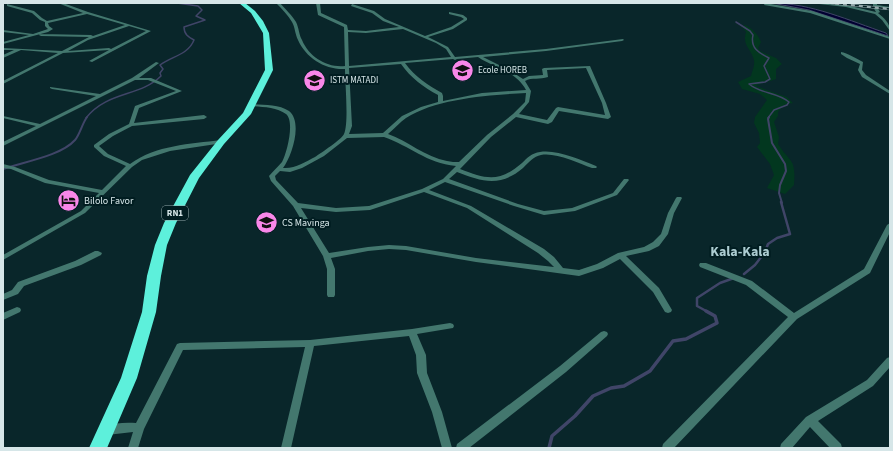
<svg xmlns="http://www.w3.org/2000/svg" width="893" height="451" font-family="'Source Sans 3',sans-serif">
	<rect width="100%" height="100%" fill="#09262a"/>
	<!-- green -->
	<path fill="#02371f" d="M 745,25 C 753,29 757,33 761,42 L 758,48 L 760,51 L 776,58 L 782,64 L 776,69 L 776,79 C 770,82 761,82 756,86 L 787,97 L 793,103 L 784,105 L 778,112 L 778,116 L 774,122 L 779,137 L 778,144 C 791,164 796,158 794,185 L 785,194 L 767,188 L 774,175 L 770,164 L 757,147 L 760,143 L 759,133 L 754,123 L 755,117 L 767,100 L 760,94 L 742,89 L 738,82 L 751,76 C 752,70 755,67 754,60 C 751,48 742,46 746,32 L 742,27 Z"/>
	<!-- water -->
	<path fill="#000031" stroke="#404568" d="M 772,3 C 811,3 850,21 886,33 L 888,36 L 809,10 Z"/>
	<g fill="none" stroke-linecap="round" stroke-linejoin="round">
		<!-- stream-far3 -->
		<path stroke="#404568" stroke-width="1.5" d="M 736,22 L 750,31 L 753,35 C 750,48 759,53 769,58 L 764,66 L 770,79 L 765,82 L 749,84 C 761,94 777,92 789,102 L 787,105 L 774,110 L 768,118
			M 86,118 C 107,91 140,97 161,76 L 160,73 L 163,69 L 160,65 C 172,56 188,55 194,40 C 188,37 184,34 184,27 L 205,20 L 196,16 L 202,10 L 198,6 L 177,3"/>
		<!-- stream-far2 -->
		<path stroke="#404568" stroke-width="2" d="M 769,117 L 768,119 L 772,143 L 785,164 L 786,171 L 780,185 L 779,193 L 782,203
			M 3,169 C 23,162 61,156 75,140 C 80,134 82,124 87,117"/>
		<!-- stream-far1 -->
		<path stroke="#404568" stroke-width="2.5" d="M 744,274 L 755,265 L 765,252 L 768,244 L 777,238 L 790,234 L 781,202
			M 708,312 L 697,306 L 697,298 L 720,283 L 734,278"/>
		<!-- stream -->
		<path stroke="#404568" stroke-width="3.5" d="M 549,448 L 552,436 L 575,416 L 593,396 L 611,388 L 624,386 L 650,371 L 673,341 L 686,339 L 717,323 L 715,316 L 706,311"/>
		<!-- street -->
		<path fill="#43776e" fill-rule="evenodd" d="M 58,3 L 63,3 L 88,12 L 151,31 L 92,62 L 89,61 L 109,50 L 63,53 L 3,84 L 3,81 L 58,53 L 21,50 L 3,58 L 3,55 L 14,50 L 3,50 L 3,48 L 62,51 L 89,37 L 41,36 L 39,35 L 40,34 L 91,35 L 93,36 L 125,25 L 87,14 L 48,23 L 49,26 L 53,29 L 48,32 L 3,44 L 3,42 L 29,35 L 3,32 L 3,30 L 33,34 L 48,29 L 45,26 L 45,22 L 40,20 L 32,13 L 7,6 L 7,4 L 34,11 L 42,18 L 47,21 L 83,13 ZM 129,26 L 146,31 L 111,49 L 109,48 L 68,51 L 88,40 Z
			M 276,3 L 280,3 C 285,9 292,15 296,22 C 299,28 299,35 302,40 C 309,57 327,68 345,66 L 344,27 L 318,15 L 316,3 L 320,3 L 321,13 L 347,25 L 348,30 L 366,31 L 399,27 L 383,21 L 372,13 L 351,6 L 352,4 L 374,11 L 385,19 L 425,36 L 451,27 L 464,19 L 461,17 L 449,14 L 449,12 L 463,15 L 467,18 L 467,20 L 453,29 L 428,37 L 448,47 L 455,57 L 546,49 L 623,39 L 624,40 L 622,41 L 546,51 L 483,57 L 509,70 L 523,79 L 529,76 L 543,75 L 542,69 L 544,68 L 590,66 L 606,103 L 611,117 L 608,119 L 559,111 L 552,122 L 548,124 L 516,117 L 491,137 L 460,169 C 486,179 499,183 522,163 C 527,158 532,153 540,152 C 556,149 581,160 596,166 L 597,167 L 596,168 L 592,168 C 578,163 555,152 541,155 C 534,156 528,163 523,168 C 501,187 482,182 457,172 L 449,179 L 518,204 L 544,211 L 572,208 L 613,193 L 624,179 L 628,179 L 629,180 L 617,195 L 575,211 L 544,215 L 514,206 L 445,182 L 429,190 L 471,206 L 544,249 L 554,257 L 563,268 L 579,270 L 597,264 L 618,253 L 644,247 L 653,242 L 661,234 L 668,213 L 676,198 L 677,197 L 681,197 L 682,198 L 674,213 L 668,234 L 659,246 L 649,251 L 626,256 L 659,288 L 672,310 L 671,312 L 668,313 L 665,312 L 653,292 L 620,259 L 603,268 L 579,276 L 476,262 L 406,250 L 389,249 L 368,251 L 331,258 L 335,269 L 335,295 L 334,297 L 328,297 L 327,295 L 327,269 L 323,256 L 293,206 L 271,181 L 269,176 C 273,171 278,167 282,162 C 287,153 295,121 286,114 C 277,107 263,107 252,106 L 250,105 L 252,104 C 264,105 279,104 289,111 C 303,122 292,156 283,168 C 295,169 305,162 315,157 C 321,153 342,139 344,134 C 349,123 345,83 345,69 C 325,70 306,58 298,40 C 295,34 295,27 292,22 C 288,15 282,9 276,3 ZM 403,29 L 436,43 L 446,49 L 451,57 L 349,66 L 348,32 L 366,33 ZM 478,57 C 494,68 516,71 526,90 L 482,93 L 443,101 L 443,96 L 442,93 C 428,85 415,77 405,63 L 453,59 L 455,60 L 457,59 ZM 401,64 C 411,78 423,87 438,95 L 438,102 L 421,107 L 402,116 L 383,133 L 349,134 L 352,126 L 349,68 ZM 586,68 L 602,103 L 605,115 L 558,107 L 556,108 L 547,120 L 519,114 L 529,102 L 531,91 L 525,81 C 532,77 540,80 548,77 L 547,70 ZM 526,93 L 525,102 L 513,114 L 487,135 L 459,162 C 455,162 451,162 447,161 C 425,157 408,141 388,134 C 394,129 400,122 406,118 C 437,98 491,95 526,93 ZM 384,137 C 410,146 426,163 456,166 L 443,179 L 422,189 L 369,206 L 336,208 L 298,203 L 276,180 L 275,176 L 280,171 L 290,172 L 302,168 L 324,156 L 347,138 ZM 424,192 L 467,208 L 538,253 L 548,261 L 554,267 L 476,258 L 406,246 L 389,245 L 368,247 L 329,253 L 301,208 L 336,212 L 370,210 Z
			M 765,3 L 812,11 L 890,37 L 890,39 L 810,13 L 764,5 Z
			M 810,3 L 846,5 L 876,12 L 873,7 L 873,3 L 877,3 L 877,5 L 890,7 L 890,9 L 877,7 L 880,12 L 878,13 C 884,18 890,23 890,31 L 882,20 L 875,14 L 846,7 Z
			M 841,52 C 847,53 857,59 863,62 L 862,70 L 866,75 L 890,91 L 890,94 L 862,77 L 858,70 L 860,64 L 847,58 L 841,54 Z
			M 156,62 L 159,63 L 139,78 L 151,78 L 182,91 L 139,108 L 134,123 L 204,115 L 207,117 L 204,119 L 132,126 L 113,136 L 99,146 L 108,154 L 130,164 C 156,145 190,144 221,140 L 223,141 L 223,143 L 170,151 L 142,160 L 132,167 L 85,213 L 3,260 L 3,255 L 81,211 L 99,193 L 45,183 L 11,169 L 3,168 L 3,164 L 15,167 L 49,180 L 102,190 L 126,166 L 104,156 L 94,147 L 94,145 L 109,134 L 129,124 L 135,106 L 176,91 L 148,80 L 135,80 L 3,146 L 3,142 L 36,126 L 3,118 L 3,116 L 40,124 L 96,96 L 52,89 L 50,88 L 50,87 L 100,94 L 132,78 Z
			M 890,223 L 890,232 L 870,273 L 797,319 L 674,448 L 662,448 L 663,444 L 788,317 L 746,285 L 700,267 L 699,265 L 700,263 L 706,263 L 752,281 L 794,313 L 864,269 L 887,225 Z
			M 95,251 L 98,251 L 102,253 L 101,255 L 81,265 L 24,286 L 18,294 L 3,300 L 3,294 L 12,290 L 18,282 L 75,261 Z
			M 17,307 L 20,308 L 21,310 L 20,312 L 3,320 L 3,313 Z
			M 450,323 L 453,324 L 454,326 L 453,328 L 417,334 L 426,355 L 427,373 L 442,412 L 452,448 L 442,448 L 432,412 L 417,373 L 416,355 L 409,336 L 314,346 L 291,448 L 281,448 L 305,347 L 183,350 L 144,429 L 138,448 L 128,448 L 133,432 L 107,435 L 103,433 L 102,430 L 103,427 C 113,423 126,422 136,423 L 177,344 L 180,343 L 310,340 L 412,329 Z
			M 604,331 L 607,332 L 608,334 L 607,336 L 566,372 L 469,448 L 456,448 L 457,444 L 560,366 L 601,332 Z
			M 890,357 L 890,367 L 873,386 L 818,421 L 841,444 L 842,448 L 830,448 L 810,427 L 792,448 L 780,448 L 781,444 L 806,417 L 867,380 L 887,358 Z"/>
		<!-- highway -->
		<path fill="#5df0db" fill-rule="evenodd" d="M 239,3 L 245,3 L 255,11 L 263,21 L 269,33 L 273,70 L 251,114 L 224,144 L 199,178 L 176,223 L 167,245 L 161,276 L 156,312 L 137,378 L 107,448 L 89,448 L 121,378 L 142,312 L 147,276 L 155,245 L 164,223 L 190,175 L 218,140 L 243,113 L 265,70 L 263,33 L 251,13 Z"/>
		<defs>
			<path id="rail" d="M 831,3 L 890,9"/>
		</defs>
		<!-- rail casing -->
		<use href="#rail" stroke="#94a8ab" stroke-width="2.5"/>
		<!-- rail -->
		<use href="#rail" stroke="#011d21" stroke-width="1.5" stroke-dasharray="4" stroke-linecap="butt"/>
	</g>
	<!-- icons -->
	<defs>
		<symbol id="school-disc" viewBox="-11 -11 22 22"><circle r="9.5" fill="#f987e9" stroke="#011d21"/><path d="M0-5L7-2L0 1L-7-2ZM-4 1L0 2.5L4 1V4Q0 6-4 4Z" fill="#111"/></symbol>
		<symbol id="university-disc" viewBox="-11 -11 22 22"><circle r="9.5" fill="#f987e9" stroke="#011d21"/><path d="M0-5L7-2L0 1L-7-2ZM-4 1L0 2.5L4 1V4Q0 6-4 4Z" fill="#111"/></symbol>
		<symbol id="hotel-disc" viewBox="-11 -11 22 22"><circle r="9.5" fill="#f987e9" stroke="#011d21"/><path d="M-6-4.5h1.5V1H6V5H4.5V3h-9V5H-6ZM-4 0a1.8 1.8 0 1 1 3.6 0ZM.5 0V-2.5h3Q6-2.5 6 0Z" fill="#111"/></symbol>
	</defs>
	<g fill-rule="evenodd">
		<use href="#school-disc" x="450" y="58" width="25" height="25"/>
		<use href="#university-disc" x="302" y="68" width="25" height="25"/>
		<use href="#hotel-disc" x="56" y="188" width="25" height="25"/>
		<use href="#school-disc" x="254" y="210" width="25" height="25"/>
	</g>
	<g text-anchor="middle" stroke-width="4" stroke-linejoin="round" paint-order="stroke">
		<!-- far-poi labels -->
		<g font-size="9" fill="#d6e6e8" stroke="#011d21" text-anchor="start">
			<text x="478" y="73">Ecole HOREB</text>
			<text x="330" y="83">ISTM MATADI</text>
		</g>
		<!-- shield labels -->
		<rect fill="#011d21" stroke="#96aaac" stroke-width="1" x="162" y="206" width="26" height="14" rx="3"/>
		<g font-size="9" font-weight="bold" fill="#d6e6e8">
			<text x="175" y="216">RN1</text>
		</g>
		<!-- poi labels -->
		<g font-size="10" fill="#d6e6e8" stroke="#011d21" text-anchor="start">
			<text x="84" y="204">Bilolo Favor</text>
			<text x="282" y="226">CS Mavinga</text>
		</g>
		<!-- district labels -->
		<g font-size="14" font-weight="bold" fill="#acccd1" stroke="#011d21">
			<text x="740" y="256">Kala-Kala</text>
		</g>
	</g>
	<!-- border -->
	<rect width="893" height="451" fill="none" stroke="#d6e6e8" stroke-width="8"/>
</svg>
